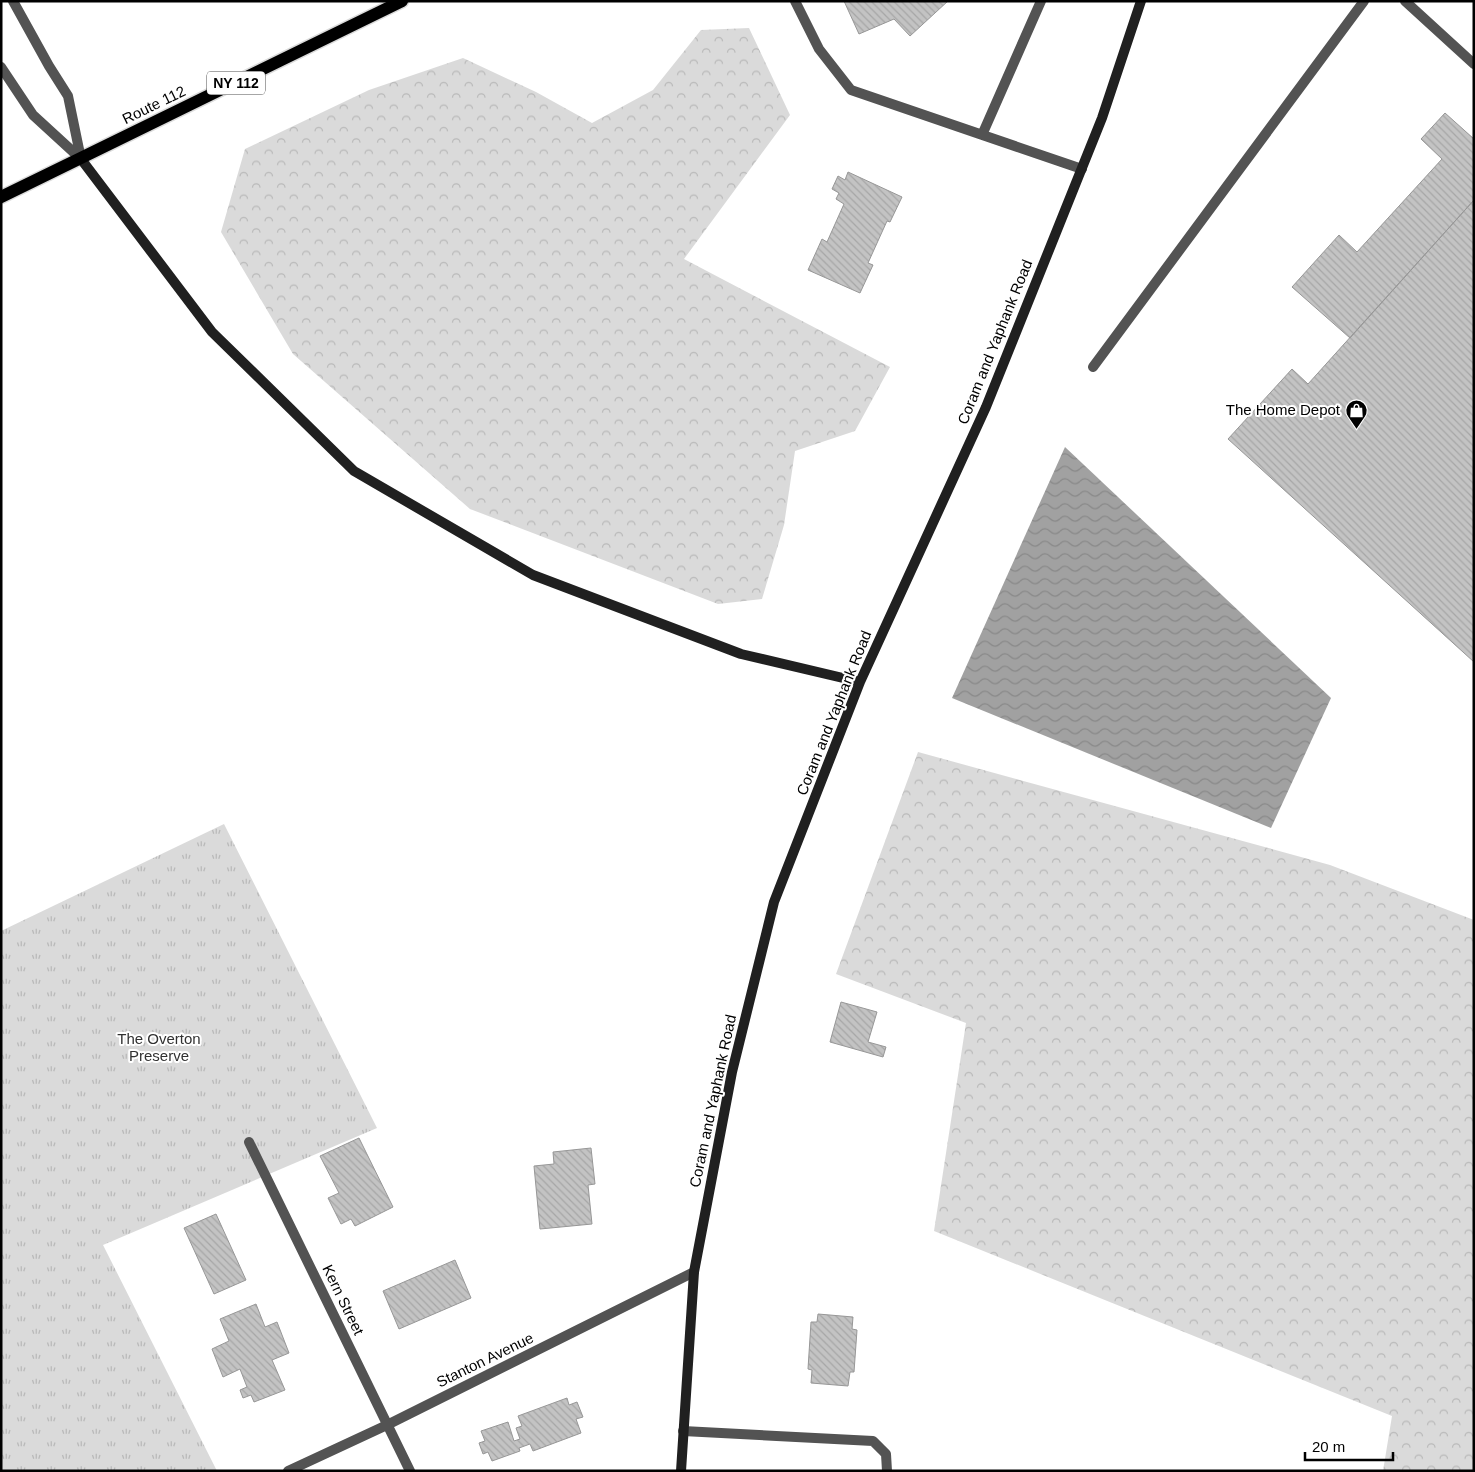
<svg xmlns="http://www.w3.org/2000/svg" width="1475" height="1472" font-family="Arial,sans-serif">
	<defs>
		<pattern id="forest-crowns" width="20" height="18" patternUnits="userSpaceOnUse" patternTransform="scale(1.25)"><rect width="20" height="18" fill="#dadada"/><path d="M2 6a3 3 0 1 1 6 0M12 15a3 3 0 1 1 6 0" fill="none" stroke="#b9b9b9"/></pattern>
		<pattern id="park-tufts" width="24" height="20" patternUnits="userSpaceOnUse" patternTransform="scale(1.25)"><rect width="24" height="20" fill="#dadada"/><path d="M3 7l-1-3M5 7V3M7 7l1-3M15 17l-1-3M17 17v-4M19 17l1-3" fill="none" stroke="#b9b9b9"/></pattern>
		<pattern id="water-waves" width="16" height="10" patternUnits="userSpaceOnUse" patternTransform="scale(1.25)"><rect width="16" height="10" fill="#a1a1a1"/><path d="M0 5q4-4 8 0t8 0" fill="none" stroke="#898989"/></pattern>
		<pattern id="building-back-hatch" width="6" height="6" patternUnits="userSpaceOnUse" patternTransform="scale(1.25)"><rect width="6" height="6" fill="#c3c3c3"/><path d="M-1 5l2 2M0 0l6 6M5-1l2 2" fill="none" stroke="#a6a6a6"/></pattern>
	</defs>
	<rect width="100%" height="100%" fill="#fff"/>
	<!-- forest -->
	<path fill="url(#forest-crowns)" d="M 749,28 L 790,115 L 684,259 L 890,367 L 855,431 L 795,451 L 784,525 L 762,599 L 718,604 L 470,509 L 293,354 L 221,232 L 245,149 L 369,90 L 463,58 L 536,92 L 592,123 L 653,90 L 701,30 Z
		M 918,752 L 1330,865 L 1474,920 L 1474,1471 L 1383,1471 L 1392,1416 L 934,1231 L 966,1023 L 836,974 Z"/>
	<!-- park -->
	<path fill="url(#park-tufts)" d="M 224,824 L 377,1128 L 103,1245 L 217,1471 L 1,1471 L 1,931 Z"/>
	<!-- water -->
	<path fill="url(#water-waves)" d="M 1065,447 L 1331,698 L 1271,828 L 952,698 Z"/>
	<!-- building -->
	<path fill="url(#building-back-hatch)" stroke="#979797" d="M 844,1 L 948,1 L 910,36 L 894,19 L 859,34 Z
		M 1445,113 L 1474,139 L 1474,200 L 1350,338 L 1292,287 L 1339,235 L 1357,252 L 1442,159 L 1421,139 Z
		M 848,172 L 902,197 L 890,222 L 887,221 L 868,263 L 873,265 L 860,293 L 808,270 L 822,239 L 827,242 L 844,204 L 836,199 L 839,193 L 832,189 L 838,176 L 845,180 Z
		M 1474,200 L 1474,662 L 1228,439 L 1292,369 L 1308,384 Z
		M 841,1002 L 877,1012 L 868,1042 L 886,1047 L 883,1057 L 830,1042 Z
		M 359,1138 L 393,1207 L 355,1226 L 351,1219 L 341,1224 L 328,1198 L 339,1193 L 320,1156 Z
		M 591,1148 L 595,1184 L 588,1185 L 592,1224 L 540,1229 L 534,1166 L 554,1164 L 553,1152 Z
		M 216,1214 L 246,1280 L 214,1294 L 184,1228 Z
		M 455,1260 L 471,1298 L 399,1329 L 383,1291 Z
		M 256,1304 L 265,1327 L 277,1322 L 289,1353 L 272,1360 L 285,1390 L 254,1402 L 251,1395 L 243,1398 L 240,1390 L 247,1387 L 240,1369 L 223,1377 L 212,1349 L 229,1341 L 220,1319 Z
		M 818,1314 L 853,1317 L 852,1329 L 857,1330 L 854,1372 L 850,1372 L 848,1386 L 811,1383 L 812,1370 L 808,1369 L 811,1322 L 817,1322 Z
		M 567,1398 L 569,1405 L 577,1402 L 583,1417 L 576,1419 L 581,1433 L 533,1451 L 530,1444 L 519,1448 L 520,1451 L 492,1461 L 488,1452 L 483,1454 L 479,1443 L 485,1441 L 481,1431 L 508,1422 L 514,1441 L 520,1439 L 516,1428 L 522,1426 L 518,1416 Z"/>
	<g fill="none" stroke-linecap="round" stroke-linejoin="round">
		<defs>
			<path id="primary" d="M 1,197 L 402,1"/>
		</defs>
		<!-- primary casing -->
		<use href="#primary" stroke="#dbdbdb" stroke-width="15"/>
		<!-- service -->
		<path stroke="#535353" stroke-width="10" d="M 795,1 L 819,49 L 851,90 L 1082,169
			M 1405,1 L 1474,64
			M 982,135 L 1041,1
			M 1093,367 L 1364,1
			M 683,1431 L 873,1441 L 886,1454 L 887,1471"/>
		<!-- minor -->
		<path stroke="#535353" stroke-width="10" d="M 13,1 L 49,66 L 68,96 L 81,159
			M 1,67 L 33,115 L 81,159
			M 249,1142 L 410,1471
			M 288,1471 L 387,1425 L 694,1272"/>
		<!-- secondary -->
		<path stroke="#202020" stroke-width="10" d="M 81,159 L 212,332 L 354,471 L 533,575 L 741,654 L 860,682
			M 681,1471 L 694,1272 L 732,1072 L 774,902 L 860,682 L 986,407 L 1102,118 L 1141,1"/>
		<!-- primary -->
		<use href="#primary" stroke="#000" stroke-width="12"/>
	</g>
	<!-- icons -->
	<defs>
		<symbol id="shop-pin" viewBox="-11 -11 22 30"><path d="M0 17L-7.5 6A9.5 9.5 0 1 1 7.5 6Z" fill="#000" stroke="#fff"/><path d="M-5-2.5h2.3a2.7 3.5 0 0 1 5.4 0H5L5.5 6h-11ZM-1.5-2.5h3a1.5 2.3 0 0 0-3 0Z" fill="#fff"/></symbol>
	</defs>
	<g fill-rule="evenodd">
		<use href="#shop-pin" x="1344" y="398" width="25" height="34"/>
	</g>
	<g text-anchor="middle" stroke-width="4" stroke-linejoin="round" paint-order="stroke">
		<!-- shield labels -->
		<rect fill="#fff" stroke="#4c4c4c" stroke-width="1" x="207" y="71.5" width="58" height="23" rx="4"/>
		<g font-size="14" font-weight="bold" fill="#000">
			<text x="236" y="88">NY 112</text>
		</g>
		<!-- street labels -->
		<g font-size="15" fill="#000" stroke="#fff">
			<text transform="translate(154 105) rotate(-26)" y="5">Route 112</text>
			<text transform="translate(995 342) rotate(-68)" y="5">Coram and Yaphank Road</text>
			<text transform="translate(834 713) rotate(-68)" y="5">Coram and Yaphank Road</text>
			<text transform="translate(713 1101) rotate(-78)" y="5">Coram and Yaphank Road</text>
			<text transform="translate(343 1300) rotate(64)" y="5">Kern Street</text>
			<text transform="translate(485 1360) rotate(-26)" y="5">Stanton Avenue</text>
		</g>
		<!-- poi labels -->
		<g font-size="15" fill="#000" stroke="#fff" text-anchor="end">
			<text x="1340" y="415">The Home Depot</text>
		</g>
		<!-- park labels -->
		<g font-size="15" fill="#313131" stroke="#fff">
			<text x="159" y="1044">The Overton<tspan x="159" dy="17">Preserve</tspan></text>
		</g>
	</g>
	<!-- border -->
	<rect width="1475" height="1472" fill="none" stroke="#000000" stroke-width="5"/>
	<!-- scale -->
	<path d="M1305 1452v8h88v-8" fill="none" stroke="#000000" stroke-width="2.5"/>
	<text x="1312" y="1452" font-size="15" fill="#000000" stroke="#ffffff" stroke-width="4" paint-order="stroke">20 m</text>
</svg>
